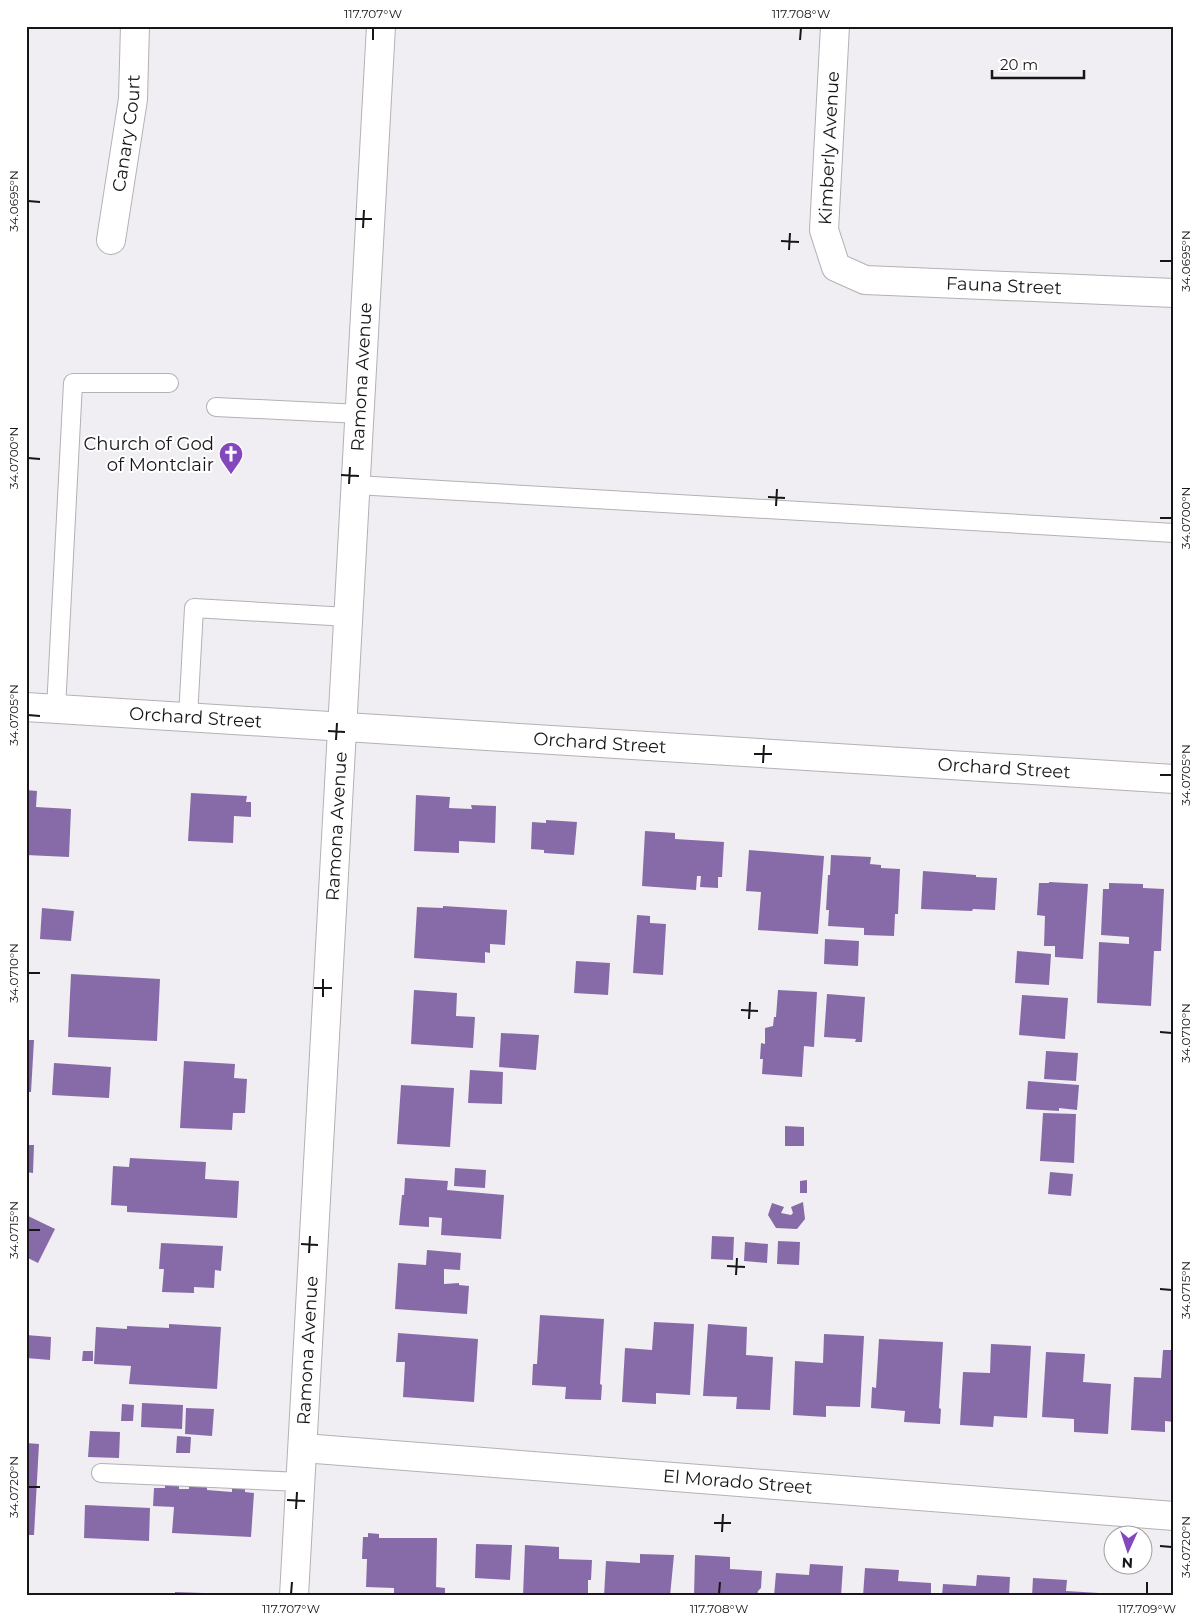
<svg xmlns="http://www.w3.org/2000/svg" width="1200" height="1622" font-family="Montserrat,sans-serif">
	<rect width="100%" height="100%" fill="#f0eef2"/>
	<!-- building -->
	<path fill="#876ba8" d="M 26,790 L 37,791 L 36,807 L 71,809 L 69,857 L 26,855 Z
		M 191,793 L 247,796 L 246,802 L 251,802 L 251,817 L 234,816 L 233,843 L 188,841 Z
		M 416,795 L 450,797 L 449,808 L 472,809 L 471,805 L 496,806 L 495,843 L 459,841 L 459,853 L 414,851 Z
		M 546,820 L 577,822 L 574,855 L 544,853 L 544,850 L 531,849 L 532,822 L 546,823 Z
		M 645,831 L 675,833 L 675,839 L 724,842 L 722,877 L 718,877 L 718,888 L 700,887 L 701,876 L 697,876 L 696,890 L 642,886 Z
		M 749,850 L 824,856 L 818,934 L 758,930 L 761,892 L 746,891 Z
		M 831,855 L 871,857 L 870,864 L 881,865 L 881,868 L 900,869 L 898,914 L 895,914 L 894,936 L 864,935 L 864,928 L 828,926 L 829,910 L 826,910 L 828,875 L 830,875 Z
		M 923,871 L 976,875 L 976,877 L 997,878 L 995,910 L 973,909 L 972,911 L 921,909 Z
		M 1049,882 L 1088,884 L 1083,959 L 1055,957 L 1055,946 L 1044,946 L 1045,916 L 1037,915 L 1039,883 L 1049,883 Z
		M 1109,883 L 1143,884 L 1143,888 L 1164,889 L 1161,951 L 1154,951 L 1151,1006 L 1097,1003 L 1099,942 L 1129,944 L 1129,937 L 1101,935 L 1103,889 L 1109,889 Z
		M 443,906 L 507,910 L 505,945 L 490,944 L 490,953 L 485,952 L 485,963 L 414,958 L 417,907 L 443,908 Z
		M 42,908 L 74,911 L 71,941 L 40,939 Z
		M 637,915 L 650,916 L 650,923 L 666,924 L 663,975 L 633,973 Z
		M 825,939 L 859,941 L 858,966 L 824,964 Z
		M 1017,951 L 1051,954 L 1049,985 L 1015,983 Z
		M 576,961 L 610,963 L 608,995 L 574,993 Z
		M 71,974 L 160,979 L 157,1041 L 68,1037 Z
		M 414,990 L 457,993 L 456,1016 L 475,1017 L 473,1048 L 411,1044 Z
		M 778,990 L 817,992 L 814,1047 L 804,1046 L 802,1077 L 762,1074 L 763,1059 L 760,1059 L 761,1043 L 765,1044 L 765,1028 L 773,1026 L 774,1017 L 776,1017 Z
		M 827,994 L 865,997 L 862,1042 L 855,1042 L 856,1039 L 824,1037 Z
		M 1022,995 L 1068,998 L 1065,1039 L 1019,1035 Z
		M 501,1033 L 539,1035 L 536,1070 L 499,1067 Z
		M 26,1040 L 34,1040 L 31,1092 L 28,1092 L 28,1103 L 26,1103 Z
		M 1046,1051 L 1078,1053 L 1076,1081 L 1044,1079 Z
		M 184,1061 L 235,1064 L 234,1078 L 247,1079 L 245,1113 L 233,1113 L 232,1130 L 180,1128 Z
		M 54,1063 L 111,1067 L 109,1098 L 52,1095 Z
		M 470,1070 L 503,1072 L 502,1104 L 468,1103 Z
		M 1028,1081 L 1079,1085 L 1077,1110 L 1059,1108 L 1059,1111 L 1026,1109 Z
		M 401,1085 L 454,1088 L 450,1147 L 397,1144 Z
		M 1043,1113 L 1076,1114 L 1074,1163 L 1040,1161 Z
		M 785,1126 L 804,1127 L 804,1146 L 785,1146 Z
		M 26,1145 L 34,1145 L 33,1173 L 26,1172 Z
		M 130,1158 L 206,1162 L 205,1179 L 239,1181 L 237,1218 L 127,1212 L 127,1206 L 111,1205 L 113,1166 L 129,1167 Z
		M 455,1168 L 486,1170 L 485,1188 L 454,1186 Z
		M 1050,1172 L 1073,1174 L 1071,1196 L 1048,1194 Z
		M 405,1178 L 448,1181 L 447,1190 L 504,1195 L 501,1239 L 441,1235 L 442,1218 L 429,1217 L 429,1227 L 399,1225 L 402,1195 L 404,1195 Z
		M 807,1180 L 807,1193 L 800,1193 L 800,1181 Z
		M 803,1202 L 805,1219 L 797,1229 L 776,1228 L 768,1215 L 772,1203 L 784,1207 L 781,1213 L 791,1215 L 793,1213 L 791,1207 Z
		M 26,1215 L 55,1229 L 38,1263 L 26,1257 Z
		M 712,1236 L 734,1237 L 733,1260 L 711,1259 Z
		M 778,1241 L 800,1242 L 799,1265 L 777,1264 Z
		M 745,1242 L 768,1244 L 767,1263 L 744,1261 Z
		M 161,1243 L 223,1246 L 221,1271 L 215,1270 L 214,1288 L 194,1287 L 194,1293 L 162,1292 L 164,1269 L 159,1269 Z
		M 427,1250 L 461,1253 L 460,1270 L 444,1269 L 444,1284 L 459,1283 L 459,1285 L 469,1286 L 467,1314 L 395,1309 L 398,1263 L 426,1265 Z
		M 540,1315 L 604,1319 L 600,1384 L 602,1385 L 601,1400 L 565,1399 L 566,1387 L 532,1385 L 533,1364 L 537,1364 Z
		M 654,1322 L 694,1324 L 690,1395 L 656,1393 L 656,1404 L 622,1402 L 625,1348 L 652,1350 Z
		M 169,1324 L 221,1327 L 217,1389 L 129,1384 L 131,1366 L 94,1364 L 96,1327 L 127,1329 L 127,1326 L 169,1328 Z
		M 708,1324 L 747,1327 L 746,1355 L 773,1357 L 770,1410 L 736,1409 L 737,1397 L 703,1396 Z
		M 398,1333 L 478,1339 L 474,1402 L 403,1397 L 405,1362 L 396,1362 Z
		M 824,1334 L 864,1336 L 860,1407 L 826,1406 L 826,1417 L 793,1415 L 795,1361 L 823,1363 Z
		M 26,1335 L 51,1337 L 50,1360 L 26,1358 Z
		M 879,1339 L 943,1342 L 939,1408 L 941,1409 L 940,1424 L 904,1422 L 905,1411 L 871,1408 L 872,1387 L 876,1388 Z
		M 991,1344 L 1031,1346 L 1027,1418 L 994,1416 L 993,1427 L 960,1425 L 963,1372 L 990,1373 Z
		M 1172,1346 L 1174,1346 L 1174,1422 L 1165,1421 L 1165,1432 L 1131,1430 L 1134,1377 L 1161,1378 L 1163,1350 L 1172,1350 Z
		M 83,1351 L 93,1351 L 93,1361 L 82,1361 Z
		M 1046,1352 L 1085,1354 L 1083,1382 L 1111,1384 L 1108,1434 L 1074,1432 L 1074,1419 L 1042,1417 Z
		M 142,1403 L 183,1405 L 182,1429 L 141,1427 Z
		M 122,1404 L 134,1405 L 133,1421 L 121,1421 Z
		M 186,1408 L 214,1409 L 212,1436 L 185,1434 Z
		M 90,1431 L 120,1432 L 119,1458 L 88,1457 Z
		M 177,1436 L 191,1437 L 190,1453 L 176,1453 Z
		M 26,1443 L 39,1444 L 34,1535 L 26,1535 Z
		M 165,1483 L 179,1484 L 179,1489 L 189,1489 L 189,1484 L 207,1486 L 207,1490 L 232,1492 L 232,1487 L 245,1488 L 245,1492 L 254,1493 L 251,1537 L 172,1533 L 174,1507 L 153,1506 L 154,1488 L 165,1488 Z
		M 85,1505 L 150,1508 L 149,1541 L 84,1538 Z
		M 368,1533 L 379,1534 L 379,1538 L 437,1538 L 436,1587 L 445,1588 L 445,1596 L 394,1596 L 394,1588 L 366,1587 L 367,1559 L 362,1559 L 363,1537 L 368,1537 Z
		M 476,1544 L 512,1545 L 510,1580 L 475,1578 Z
		M 525,1545 L 559,1547 L 559,1559 L 592,1560 L 591,1580 L 588,1580 L 588,1596 L 523,1596 Z
		M 640,1554 L 674,1555 L 670,1596 L 604,1596 L 606,1561 L 640,1563 Z
		M 695,1555 L 730,1557 L 730,1569 L 762,1571 L 761,1588 L 758,1591 L 757,1596 L 694,1596 Z
		M 810,1564 L 843,1566 L 841,1596 L 774,1596 L 776,1573 L 809,1575 Z
		M 865,1568 L 899,1570 L 898,1581 L 931,1583 L 931,1596 L 863,1596 Z
		M 977,1575 L 1010,1577 L 1009,1596 L 942,1596 L 943,1584 L 976,1586 Z
		M 1033,1578 L 1067,1580 L 1066,1591 L 1099,1593 L 1099,1596 L 1032,1596 Z
		M 175,1592 L 203,1593 L 203,1596 L 175,1596 Z
		M 50,1593 L 70,1594 L 70,1596 L 50,1596 Z"/>
	<g fill="none" stroke-linecap="round" stroke-linejoin="round">
		<defs>
			<path id="lane" d="M 216,407 L 360,414
				M 356,485 L 1174,533
				M 56,709 L 73,383 L 169,383
				M 188,717 L 194,608 L 348,617
				M 101,1473 L 301,1482"/>
			<g id="street">
				<path id="s1" d="M 835,26 L 824,230 L 836,267 L 865,280 L 1174,293"/>
				<path id="s2" d="M 111,240 L 133,99 L 135,26"/>
				<path id="s3" d="M 303,1448 L 1174,1516"/>
			</g>
			<g id="secondary">
				<path id="s4" d="M 26,707 L 1174,779"/>
				<path id="s5" d="M 294,1596 L 381,26"/>
			</g>
		</defs>
		<!-- lane casing -->
		<use href="#lane" stroke="#b2b1b4" stroke-width="20"/>
		<!-- street casing -->
		<use href="#street" stroke="#b2b1b4" stroke-width="30"/>
		<!-- secondary casing -->
		<use href="#secondary" stroke="#b2b1b4" stroke-width="30"/>
		<!-- lane -->
		<use href="#lane" stroke="#fff" stroke-width="18"/>
		<!-- street -->
		<use href="#street" stroke="#fff" stroke-width="28"/>
		<!-- secondary -->
		<use href="#secondary" stroke="#fff" stroke-width="28"/>
	</g>
	<!-- ticks -->
	<path fill="none" stroke="#161517" stroke-width="2" d="M 373,40 L 373,28M 800,40 L 801,28M 28,201 L 40,202M 355,219 L 372,219M 363,228 L 364,210M 781,241 L 799,242M 789,250 L 790,233M 1160,261 L 1172,261M 28,458 L 40,459M 341,475 L 359,476M 349,484 L 350,467M 768,497 L 785,498M 776,506 L 777,489M 1160,518 L 1172,518M 28,715 L 40,716M 328,731 L 345,732M 336,740 L 337,723M 754,754 L 772,754M 763,763 L 764,745M 1160,775 L 1172,775M 28,973 L 40,973M 314,988 L 332,988M 323,997 L 323,979M 741,1010 L 758,1011M 749,1019 L 750,1002M 1160,1032 L 1172,1033M 28,1230 L 40,1230M 301,1244 L 318,1245M 309,1253 L 310,1236M 727,1266 L 745,1267M 736,1275 L 737,1258M 1160,1289 L 1172,1290M 28,1487 L 40,1487M 287,1500 L 305,1501M 296,1509 L 297,1492M 714,1523 L 731,1523M 722,1532 L 723,1514M 1160,1546 L 1172,1547M 291,1594 L 292,1582M 719,1594 L 720,1582M 1147,1594 L 1147,1582"/>
	<!-- icons -->
	<defs>
		<symbol id="church-pin" viewBox="-11 -11 22 30"><path d="M0 17L-7.5 6A9.5 9.5 0 1 1 7.5 6Z" fill="#8448bd" stroke="#fff"/><path d="M-1.2-6h2.4v3.5h3.3v2.4h-3.3V6h-2.4V-.1h-3.3v-2.4h3.3Z" fill="#fff"/></symbol>
	</defs>
	<g fill-rule="evenodd">
		<use href="#church-pin" x="217" y="440" width="28" height="38"/>
	</g>
	<g text-anchor="middle" stroke-width="4" stroke-linejoin="round" paint-order="stroke">
		<!-- street labels -->
		<g font-size="18" fill="#161517" stroke="#fff">
			<text dy="6" stroke="none"><textPath href="#s2" startOffset="108">Canary Court</textPath></text>
			<text transform="translate(829 148) rotate(-87)" y="6">Kimberly Avenue</text>
			<text dy="6" stroke="none"><textPath href="#s1" startOffset="414">Fauna Street</textPath></text>
			<text dy="6" stroke="none"><textPath href="#s5" startOffset="1221">Ramona Avenue</textPath></text>
			<text dy="6" stroke="none"><textPath href="#s4" startOffset="170">Orchard Street</textPath></text>
			<text dy="6" stroke="none"><textPath href="#s4" startOffset="575">Orchard Street</textPath></text>
			<text dy="6" stroke="none"><textPath href="#s4" startOffset="980">Orchard Street</textPath></text>
			<text dy="6" stroke="none"><textPath href="#s5" startOffset="771">Ramona Avenue</textPath></text>
			<text dy="6" stroke="none"><textPath href="#s5" startOffset="246">Ramona Avenue</textPath></text>
			<text dy="6" stroke="none"><textPath href="#s3" startOffset="436">El Morado Street</textPath></text>
		</g>
		<!-- poi labels -->
		<g font-size="18" fill="#161517" stroke="#fff" text-anchor="end">
			<text x="214" y="450">Church of God<tspan x="214" dy="21">of Montclair</tspan></text>
		</g>
	</g>
	<!-- border -->
	<rect width="1200" height="1622" fill="none" stroke="#ffffff" stroke-width="55"/>
	<!-- north arrow -->
	<g transform="translate(1128 1550) rotate(183)"><circle r="24" fill="#ffffff" stroke="#a2a1a2"/>
	<path d="M0-4L9 19L0 12L-9 19Z" fill="#8448bd"/>
	<text y="-8" font-size="14" font-weight="bold" text-anchor="middle" fill="#161517">N</text>
	</g>
	<!-- scale -->
	<path d="M992 70v8h92v-8" fill="none" stroke="#161517" stroke-width="2.5"/>
	<text x="1000" y="70" font-size="15" fill="#161517" stroke="#ffffff" stroke-width="4" paint-order="stroke">20 m</text>
	<rect x="28" y="28" width="1144" height="1566" fill="none" stroke="#161517" stroke-width="2"/>
	<g font-size="12" text-anchor="middle" fill="#161517">
		<text x="373" y="18">117.707°W</text>
		<text x="801" y="18">117.708°W</text>
		<text transform="translate(14 201) rotate(-90)" y="4">34.0695°N</text>
		<text transform="translate(1186 261) rotate(-90)" y="4">34.0695°N</text>
		<text transform="translate(14 458) rotate(-90)" y="4">34.0700°N</text>
		<text transform="translate(1186 518) rotate(-90)" y="4">34.0700°N</text>
		<text transform="translate(14 715) rotate(-90)" y="4">34.0705°N</text>
		<text transform="translate(1186 775) rotate(-90)" y="4">34.0705°N</text>
		<text transform="translate(14 973) rotate(-90)" y="4">34.0710°N</text>
		<text transform="translate(1186 1033) rotate(-90)" y="4">34.0710°N</text>
		<text transform="translate(14 1230) rotate(-90)" y="4">34.0715°N</text>
		<text transform="translate(1186 1290) rotate(-90)" y="4">34.0715°N</text>
		<text transform="translate(14 1487) rotate(-90)" y="4">34.0720°N</text>
		<text transform="translate(1186 1547) rotate(-90)" y="4">34.0720°N</text>
		<text x="291" y="1613">117.707°W</text>
		<text x="719" y="1613">117.708°W</text>
		<text x="1147" y="1613">117.709°W</text>
	</g>
</svg>
